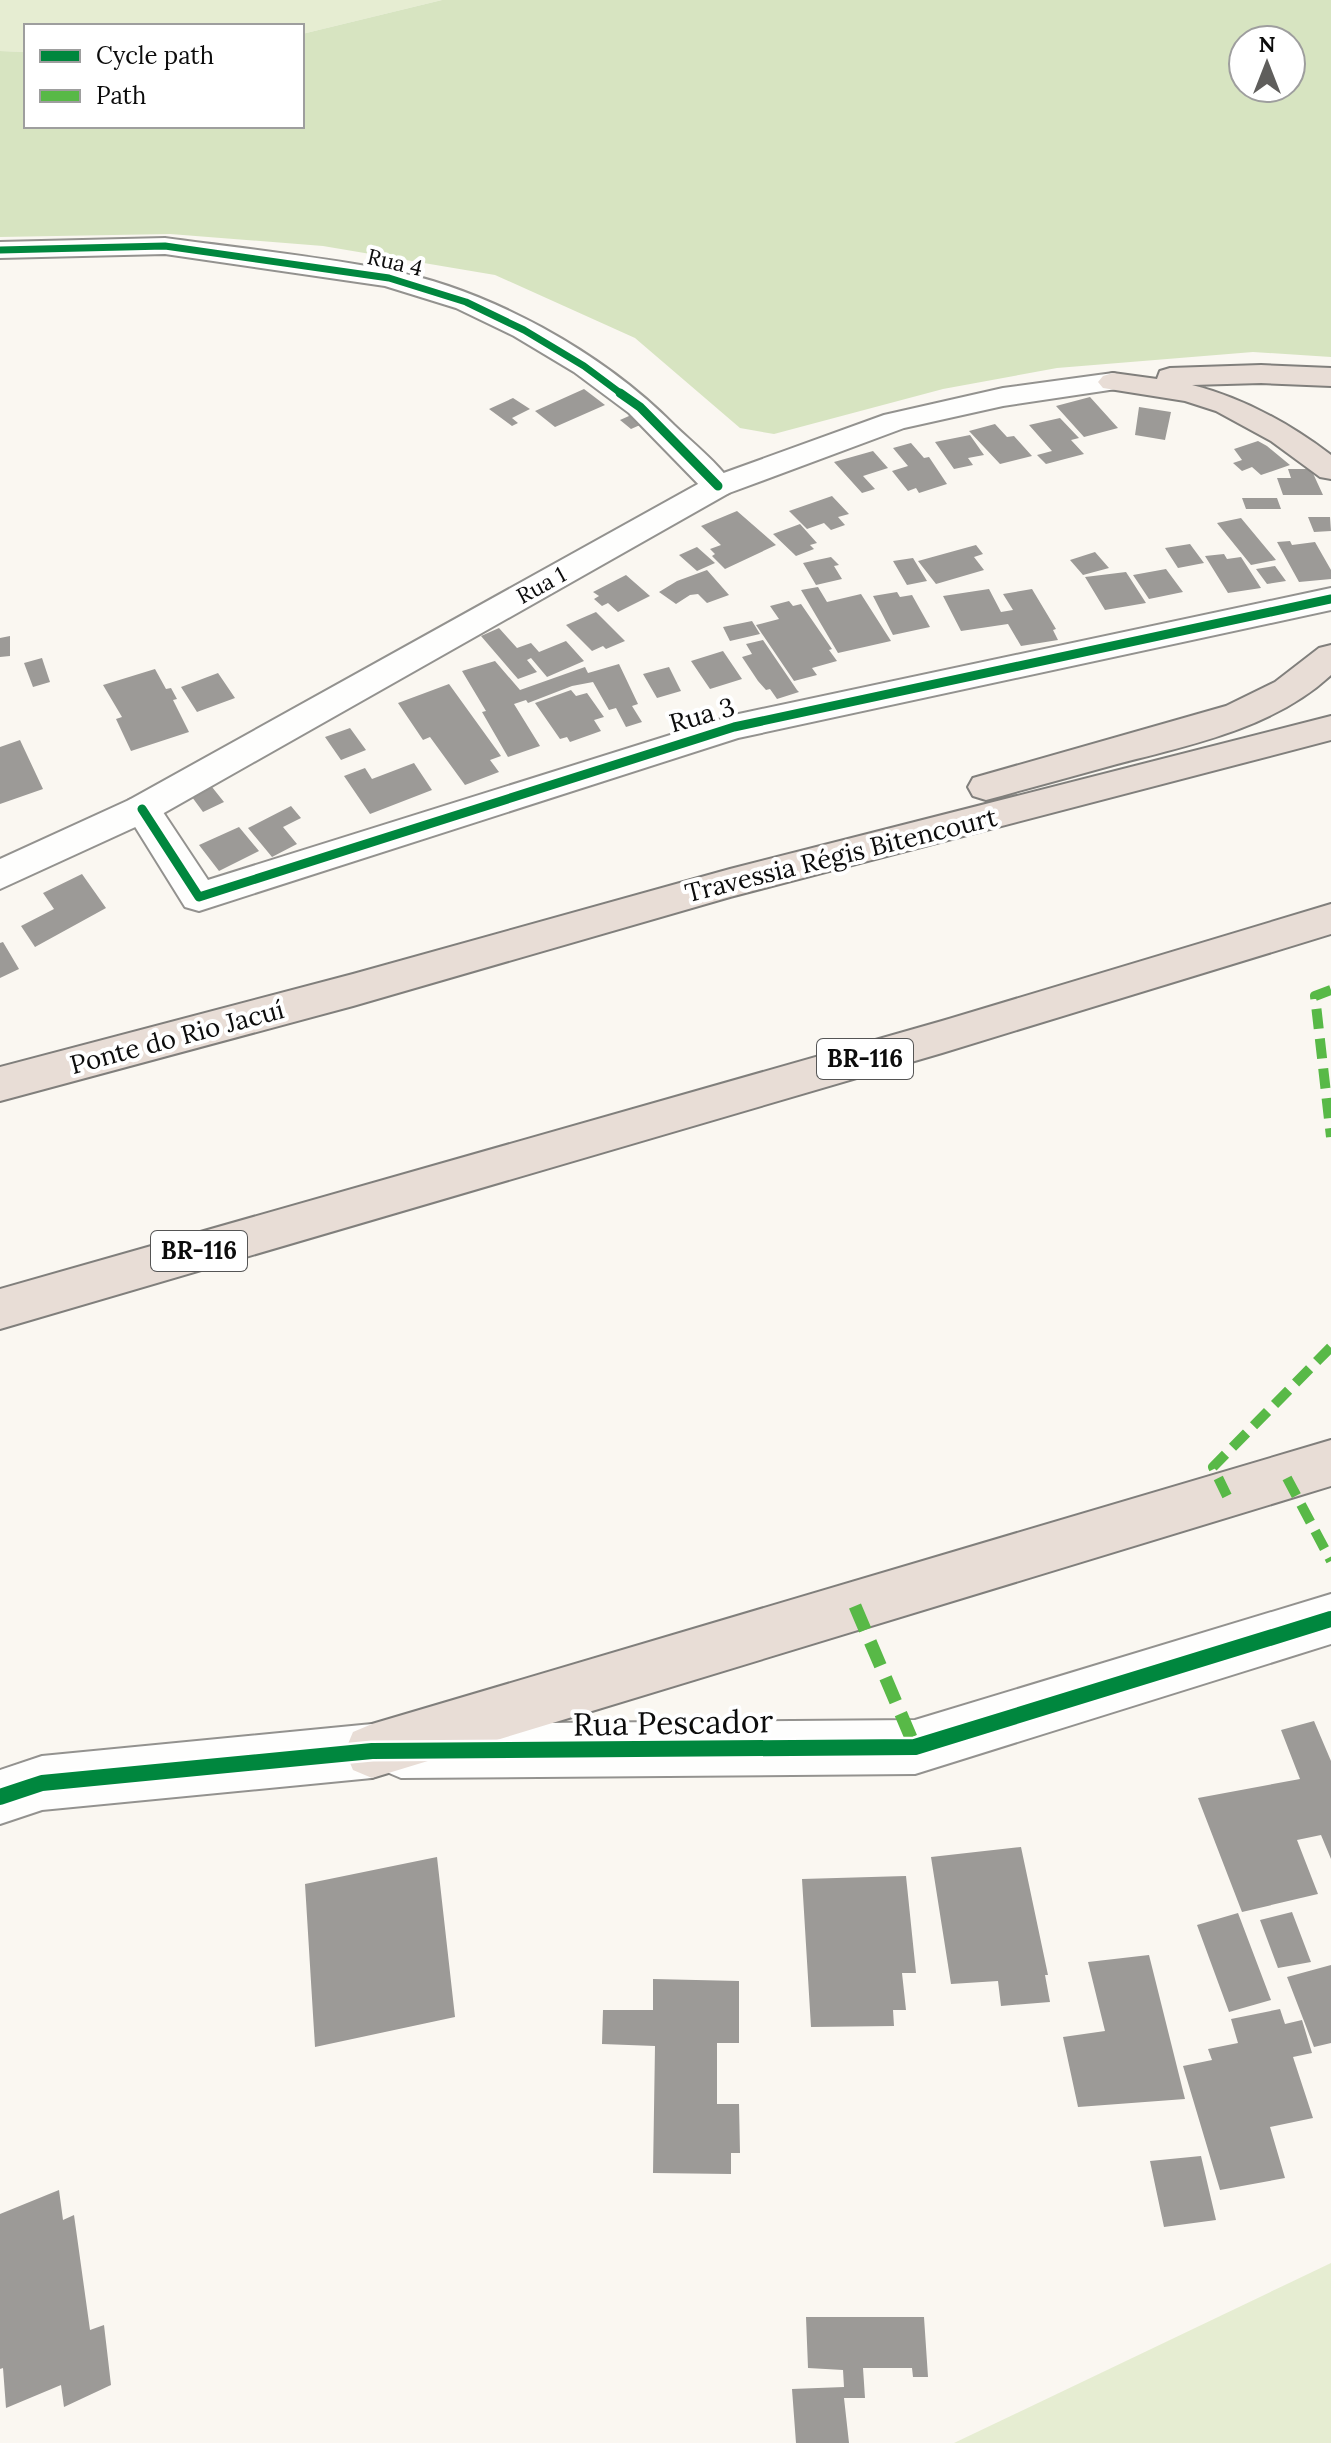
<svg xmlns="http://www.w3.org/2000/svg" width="1331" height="2443" font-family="Lora,serif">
	<rect width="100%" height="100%" fill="#faf7f1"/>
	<!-- green -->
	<path fill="#e6edd2" d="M 0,0 L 442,0 L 302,34 L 302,26 L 26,26 L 26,52 L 0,51 Z
		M 1331,2263 L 1331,2443 L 954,2443 Z"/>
	<!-- forest -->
	<path fill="#d7e4c1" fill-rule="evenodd" d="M 442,0 L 1331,0 L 1331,357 L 1253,352 L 1057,368 L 943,389 L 774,434 L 740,428 L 635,338 L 495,275 L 323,246 L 170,234 L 0,237 L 0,51 L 26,52 L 26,126 L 302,126 L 302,34 ZM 1243,40 L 1291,40 L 1291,88 L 1243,88 Z"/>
	<!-- building -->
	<path fill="#9c9a97" d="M 584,389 L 605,405 L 555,427 L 535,411 Z
		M 1090,397 L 1118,428 L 1084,437 L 1056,406 Z
		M 513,398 L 530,409 L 512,418 L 518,423 L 512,426 L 489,409 Z
		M 1139,407 L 1171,412 L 1165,440 L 1135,435 Z
		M 638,412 L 649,421 L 631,429 L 620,420 Z
		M 1060,418 L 1079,438 L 1071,440 L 1084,454 L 1046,464 L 1037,455 L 1052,451 L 1029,425 Z
		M 995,424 L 1007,437 L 1014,436 L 1032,456 L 1000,464 L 969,431 Z
		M 970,435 L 984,455 L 968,458 L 973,465 L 954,469 L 935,442 Z
		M 1258,441 L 1267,446 L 1290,465 L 1261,475 L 1252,467 L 1242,471 L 1233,463 L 1242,460 L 1234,449 Z
		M 911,443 L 924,458 L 929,457 L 947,484 L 919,493 L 916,488 L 908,491 L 892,471 L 908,466 L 893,448 Z
		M 873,451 L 888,468 L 863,476 L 875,489 L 862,493 L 834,462 Z
		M 1288,469 L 1311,469 L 1323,495 L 1283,495 L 1277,478 L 1291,478 Z
		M 832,496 L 849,514 L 838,517 L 845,525 L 831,530 L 824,523 L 807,529 L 789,511 Z
		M 1242,498 L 1277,498 L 1281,509 L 1246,509 Z
		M 737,511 L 776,545 L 725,569 L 712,556 L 715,554 L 710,549 L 721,545 L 701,526 Z
		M 1308,517 L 1330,517 L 1331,531 L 1314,532 Z
		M 1241,518 L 1276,560 L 1251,565 L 1217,523 Z
		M 800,524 L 817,543 L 810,545 L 814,549 L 796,556 L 773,534 Z
		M 1290,541 L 1292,545 L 1315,542 L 1331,570 L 1331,579 L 1299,582 L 1277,542 Z
		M 1190,544 L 1204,563 L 1178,568 L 1165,548 Z
		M 976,545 L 983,554 L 974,557 L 984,570 L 936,584 L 918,561 Z
		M 697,547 L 715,563 L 697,571 L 679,555 Z
		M 1095,552 L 1109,568 L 1083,575 L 1070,560 Z
		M 1224,554 L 1227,559 L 1241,557 L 1261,588 L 1228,593 L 1205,556 Z
		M 831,557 L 839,565 L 834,566 L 842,579 L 816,585 L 803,563 Z
		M 913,558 L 927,581 L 907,585 L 893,561 Z
		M 1275,566 L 1286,581 L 1267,584 L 1256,569 Z
		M 1166,569 L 1183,592 L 1149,599 L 1133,575 Z
		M 707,570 L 729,595 L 707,603 L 698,594 L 690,595 L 676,604 L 659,592 L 677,581 Z
		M 1126,572 L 1146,603 L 1105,610 L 1085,577 Z
		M 626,575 L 650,596 L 618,612 L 608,603 L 602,606 L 594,599 L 599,596 L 593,592 Z
		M 818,587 L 827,602 L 861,594 L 891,641 L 838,653 L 801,590 Z
		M 989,589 L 1001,612 L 1013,610 L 1003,594 L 1032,589 L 1056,629 L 1053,630 L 1058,640 L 1021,646 L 1008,624 L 961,631 L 943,596 Z
		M 897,592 L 900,597 L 912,595 L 930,627 L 893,635 L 873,596 Z
		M 789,601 L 793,606 L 801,604 L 832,649 L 829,650 L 837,661 L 812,668 L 817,675 L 794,681 L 756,625 L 779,619 L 770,606 Z
		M 596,612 L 625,641 L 606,649 L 603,646 L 592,651 L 566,625 Z
		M 752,621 L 760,634 L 730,641 L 723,627 Z
		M 499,628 L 517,648 L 531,643 L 539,652 L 566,641 L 584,661 L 547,677 L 531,658 L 527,660 L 537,672 L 518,679 L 481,636 Z
		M 10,636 L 10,656 L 0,657 L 0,638 Z
		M 763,640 L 797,690 L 799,692 L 777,699 L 770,689 L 766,690 L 758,681 L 742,657 L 752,654 L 746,644 Z
		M 723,651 L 742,679 L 710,689 L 691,661 Z
		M 42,658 L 50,682 L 33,687 L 24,663 Z
		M 495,661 L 520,690 L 585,667 L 588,673 L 619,664 L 638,704 L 632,706 L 642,722 L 626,727 L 616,708 L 609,710 L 593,682 L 572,686 L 528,703 L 526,700 L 514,704 L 540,746 L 508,757 L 482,712 L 486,711 L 462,671 Z
		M 669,667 L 681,691 L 657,698 L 643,674 Z
		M 155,669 L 166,689 L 171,688 L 177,699 L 173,700 L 189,732 L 131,751 L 116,719 L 122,717 L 103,685 Z
		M 218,673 L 235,698 L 197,712 L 181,687 Z
		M 449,684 L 501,756 L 490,760 L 499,772 L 465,785 L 430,737 L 423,740 L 398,703 Z
		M 571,690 L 576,696 L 587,693 L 604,717 L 594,720 L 601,731 L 570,742 L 567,737 L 560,739 L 535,703 Z
		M 350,728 L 366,750 L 341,760 L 325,737 Z
		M 20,740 L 43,789 L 0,804 L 0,747 Z
		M 414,763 L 432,790 L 370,814 L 344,776 L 365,768 L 372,779 Z
		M 212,787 L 224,802 L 203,812 L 192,797 Z
		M 291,806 L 301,818 L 283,827 L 297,844 L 272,857 L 248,828 Z
		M 239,827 L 259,851 L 219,871 L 199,845 Z
		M 82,874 L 106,908 L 35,947 L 21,926 L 54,909 L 43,893 Z
		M 3,942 L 19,969 L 0,978 L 0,943 Z
		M 1314,1721 L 1331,1761 L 1331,1859 L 1321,1835 L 1297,1840 L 1318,1894 L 1242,1912 L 1198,1798 L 1300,1779 L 1281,1730 Z
		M 1021,1847 L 1048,1975 L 1045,1975 L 1050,2002 L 1001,2006 L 998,1981 L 951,1984 L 931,1857 Z
		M 437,1857 L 455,2017 L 315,2047 L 305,1884 Z
		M 906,1876 L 916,1973 L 902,1973 L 906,2010 L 893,2010 L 894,2026 L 811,2027 L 802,1879 Z
		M 1292,1912 L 1311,1962 L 1278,1968 L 1260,1920 Z
		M 1238,1913 L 1271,2000 L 1229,2012 L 1197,1925 Z
		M 1149,1955 L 1185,2099 L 1078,2107 L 1063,2037 L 1105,2031 L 1088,1962 Z
		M 1331,1965 L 1331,2043 L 1314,2047 L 1287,1977 Z
		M 653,1979 L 739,1981 L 739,2043 L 717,2043 L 717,2104 L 739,2104 L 740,2153 L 731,2153 L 731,2174 L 653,2173 L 655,2046 L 602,2044 L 603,2010 L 653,2010 Z
		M 1280,2009 L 1285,2024 L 1302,2020 L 1312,2053 L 1293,2057 L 1313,2118 L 1270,2127 L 1285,2178 L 1220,2190 L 1183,2066 L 1212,2060 L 1208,2049 L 1238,2043 L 1231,2019 Z
		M 1201,2156 L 1216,2220 L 1164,2227 L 1150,2161 Z
		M 59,2190 L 63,2220 L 74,2215 L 90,2330 L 104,2325 L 111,2385 L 64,2407 L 61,2385 L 6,2408 L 3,2368 L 0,2369 L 0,2214 Z
		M 806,2317 L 924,2317 L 928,2377 L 913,2377 L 912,2368 L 863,2368 L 865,2398 L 844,2398 L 849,2443 L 796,2443 L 792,2389 L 844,2387 L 843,2370 L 808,2368 Z"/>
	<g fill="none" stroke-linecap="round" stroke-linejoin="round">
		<defs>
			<path id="minor" d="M 165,238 C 239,248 315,256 388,270 C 489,289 603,353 674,425 C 694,444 718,463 734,486 L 729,493 L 718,496 L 707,493 L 629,413 L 574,372 L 514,336 L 456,308 L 385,286 L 165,254 L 0,258 L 0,242 Z
				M 1331,588 L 1331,610 L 738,738 L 199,911 L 185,907 L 124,809 L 129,800 L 142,796 L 155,800 L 208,880 L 734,715 Z
				M 1331,1594 L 1331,1644 L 915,1774 L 401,1778 L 382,1770 L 374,1751 L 382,1732 L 401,1724 L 915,1720 Z"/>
			<path id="tertiary" d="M 1113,373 L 1123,376 L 1128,382 L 1123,388 L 1003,406 L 904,428 L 729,493 L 155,818 L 0,889 L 0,859 L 129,800 L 707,479 L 884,415 L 1003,388 Z
				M 372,1724 L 391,1732 L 399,1751 L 391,1770 L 372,1778 L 42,1810 L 0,1824 L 0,1770 L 42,1756 Z"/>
			<path id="motorway" d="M 1261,365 L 1331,368 L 1331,386 L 1261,383 L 1192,385 C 1243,398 1289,423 1331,455 L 1331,479 L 1320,477 L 1271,441 L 1216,411 L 1185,401 L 1103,388 L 1098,382 L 1103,376 L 1113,373 L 1157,379 L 1160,371 L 1170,368 Z
				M 1331,645 L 1331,675 C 1274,728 1190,745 1117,764 C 1073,776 1030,788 986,800 L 973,796 L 968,787 L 973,778 L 1226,706 L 1275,682 L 1319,648 Z
				M 1331,716 L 1331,740 L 730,897 L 353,1006 L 0,1101 L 0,1067 L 353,974 L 730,869 Z
				M 1331,904 L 1331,934 L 942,1053 L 0,1329 L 0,1289 L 942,1021 Z
				M 1331,1440 L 1331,1486 L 372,1778 L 353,1770 L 345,1751 L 353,1732 L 372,1724 Z"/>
		</defs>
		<!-- minor casing -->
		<use href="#minor" stroke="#93928f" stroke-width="4"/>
		<!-- tertiary casing -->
		<use href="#tertiary" stroke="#93928f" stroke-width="4"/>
		<!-- motorway casing -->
		<use href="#motorway" stroke="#807f7c" stroke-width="4"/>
		<!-- minor -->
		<use href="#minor" fill="#fefefd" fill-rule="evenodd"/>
		<!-- tertiary -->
		<use href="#tertiary" fill="#fefefd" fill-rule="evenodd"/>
		<!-- motorway -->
		<use href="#motorway" fill="#e8ddd6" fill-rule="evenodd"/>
		<!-- quiet-far1 -->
		<path stroke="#58b947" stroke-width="10" stroke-dasharray="20 10" stroke-linecap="butt" d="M 1331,990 L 1315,996 L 1331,1137
			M 1287,1478 L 1331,1561
			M 1227,1496 L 1213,1467 L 1331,1347"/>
		<!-- quiet -->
		<path stroke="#58b947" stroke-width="13" stroke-dasharray="26 13" stroke-linecap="butt" d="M 855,1606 L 915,1747"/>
		<defs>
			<path id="cycleway-far2" d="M 0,250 L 165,246 L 389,278 L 466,302 L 524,330 L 584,366 L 623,395"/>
			<path id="cycleway-far1" d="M 620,393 L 640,407 L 718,486
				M 142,809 L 199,897 L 734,727 L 1331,599"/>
			<path id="cycleway" d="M 0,1797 L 42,1783 L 372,1751 L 915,1747 L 1331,1619"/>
		</defs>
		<!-- cycleway-far2 casing -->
		<use href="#cycleway-far2" stroke="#fff" stroke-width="10"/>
		<!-- cycleway-far1 casing -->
		<use href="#cycleway-far1" stroke="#fff" stroke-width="13"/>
		<!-- cycleway casing -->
		<use href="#cycleway" stroke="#fff" stroke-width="21"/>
		<!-- cycleway-far2 -->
		<use href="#cycleway-far2" stroke="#00873e" stroke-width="7"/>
		<!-- cycleway-far1 -->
		<use href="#cycleway-far1" stroke="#00873e" stroke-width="9"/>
		<!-- cycleway -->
		<use href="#cycleway" stroke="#00873e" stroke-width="16"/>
	</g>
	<g text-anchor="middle" stroke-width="8" stroke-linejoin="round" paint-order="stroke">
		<!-- far-street labels -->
		<g font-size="22" fill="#0c0c0c" stroke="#fff">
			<text transform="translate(395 262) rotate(13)" y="8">Rua 4</text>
			<text transform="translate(541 585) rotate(-29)" y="8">Rua 1</text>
		</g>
		<!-- shield labels -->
		<g fill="#fff" stroke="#555" stroke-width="2">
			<rect x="817" y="1039" width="96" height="40" rx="6"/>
			<rect x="151" y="1231" width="96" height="40" rx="6"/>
		</g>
		<g font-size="24" font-weight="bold" fill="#0c0c0c">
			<text x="865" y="1067">BR-116</text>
			<text x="199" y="1259">BR-116</text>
		</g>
		<!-- street labels -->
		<g font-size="26" fill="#0c0c0c" stroke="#fff">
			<text transform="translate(702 715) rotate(-16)" y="9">Rua 3</text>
			<text transform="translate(841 855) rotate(-14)" y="9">Travessia Régis Bitencourt</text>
			<text transform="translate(177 1037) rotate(-15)" y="9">Ponte do Rio Jacuí</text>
		</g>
		<!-- near-street labels -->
		<g font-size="32" fill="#0c0c0c" stroke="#fff">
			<text transform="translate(673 1723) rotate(-1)" y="11">Rua Pescador</text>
		</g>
	</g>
	<!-- legend -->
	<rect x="24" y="24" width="280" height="104" fill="#ffffff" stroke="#9e9e9e" stroke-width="2"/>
	<rect x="40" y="50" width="40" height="12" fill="#00873e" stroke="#9e9e9e" stroke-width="2"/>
	<text x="96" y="64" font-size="24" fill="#0c0c0c">Cycle path</text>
	<rect x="40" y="90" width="40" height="12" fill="#58b947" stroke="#9e9e9e" stroke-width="2"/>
	<text x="96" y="104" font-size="24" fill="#0c0c0c">Path</text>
	<!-- north arrow -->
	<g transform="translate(1267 64)"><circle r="38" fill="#ffffff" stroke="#9e9e9e" stroke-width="2"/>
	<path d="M0-6L14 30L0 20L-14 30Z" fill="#5f5e5c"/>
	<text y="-12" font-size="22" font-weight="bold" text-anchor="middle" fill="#0c0c0c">N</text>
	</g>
</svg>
